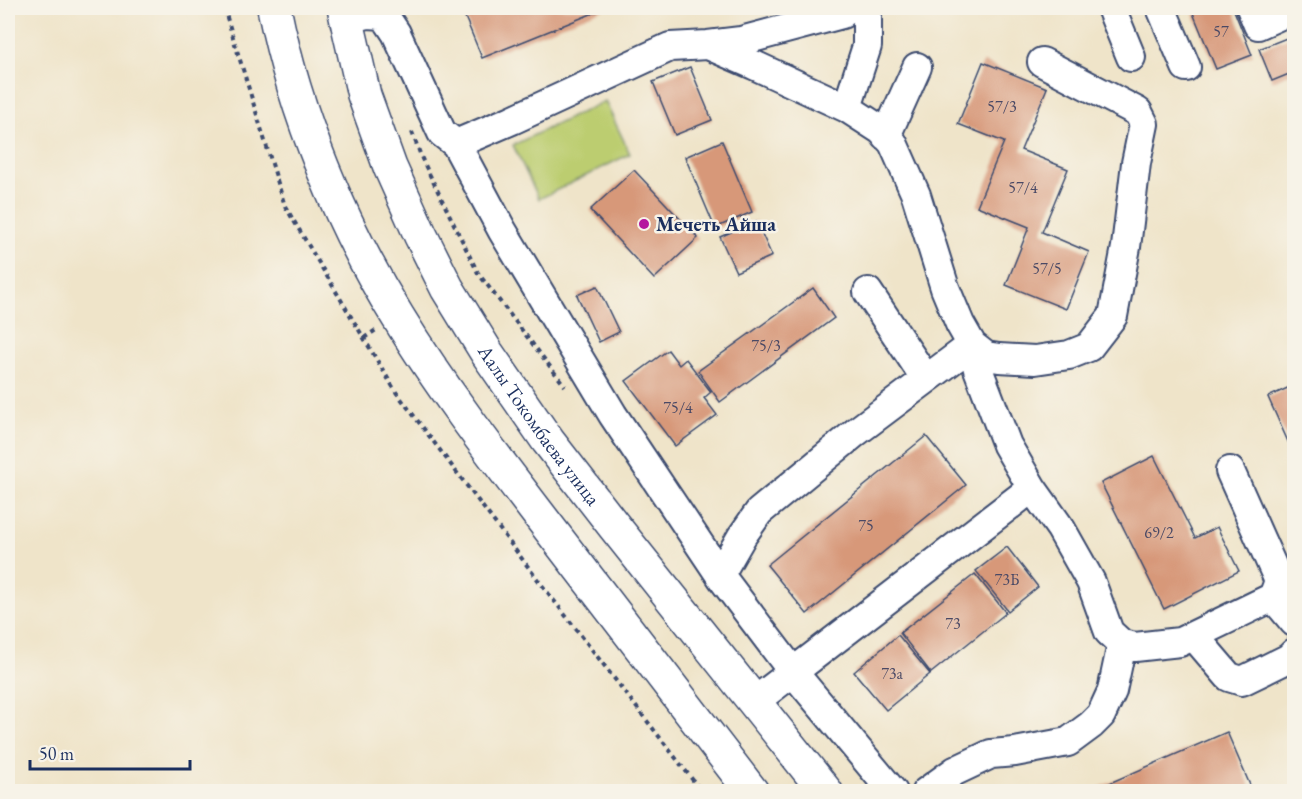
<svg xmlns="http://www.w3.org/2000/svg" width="1302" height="799" font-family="'EB Garamond',serif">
	<rect width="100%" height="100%" fill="#f7f3e8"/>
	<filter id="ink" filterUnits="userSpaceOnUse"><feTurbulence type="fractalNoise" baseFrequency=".0167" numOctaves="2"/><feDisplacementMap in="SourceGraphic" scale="12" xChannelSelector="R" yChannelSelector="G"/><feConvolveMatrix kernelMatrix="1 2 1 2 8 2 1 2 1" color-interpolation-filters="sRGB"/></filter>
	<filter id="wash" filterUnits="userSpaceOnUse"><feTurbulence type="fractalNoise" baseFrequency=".008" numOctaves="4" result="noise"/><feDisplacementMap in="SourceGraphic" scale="24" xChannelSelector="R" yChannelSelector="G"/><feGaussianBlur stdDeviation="1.35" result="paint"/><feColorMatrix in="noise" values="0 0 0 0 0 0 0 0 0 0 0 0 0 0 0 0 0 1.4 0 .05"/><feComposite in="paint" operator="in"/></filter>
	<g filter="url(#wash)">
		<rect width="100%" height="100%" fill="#efe4c9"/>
		<!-- green -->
		<path fill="#bccd70" stroke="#6c7e67" stroke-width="1.5" d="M 605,101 L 630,154 L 539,199 L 513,145 Z"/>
		<g id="blocks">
			<!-- building -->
			<path fill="#d79879" d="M 489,8 L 606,8 L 482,58 L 465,17 Z
				M 1191,8 L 1233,8 L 1252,55 L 1216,69 Z
				M 1294,35 L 1294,72 L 1272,81 L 1259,49 Z
				M 983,62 L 1047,88 L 1021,150 L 1068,169 L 1042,232 L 1089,252 L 1066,309 L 1006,285 L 1029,227 L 977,206 L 1004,142 L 958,124 Z
				M 690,67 L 712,120 L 675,135 L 653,82 Z
				M 722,141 L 752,212 L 715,228 L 685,157 Z
				M 634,170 L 698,238 L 654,279 L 590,210 Z
				M 756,221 L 772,256 L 736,272 L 720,237 Z
				M 597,286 L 619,332 L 599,342 L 577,295 Z
				M 813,288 L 834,318 L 720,402 L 698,371 Z
				M 668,350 L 679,365 L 686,359 L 711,392 L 704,398 L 717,415 L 675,446 L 626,381 Z
				M 1294,385 L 1294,455 L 1268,397 Z
				M 926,436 L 966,485 L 807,614 L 767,565 Z
				M 1154,456 L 1195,538 L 1217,527 L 1239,571 L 1164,609 L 1101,483 Z
				M 1007,547 L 1038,587 L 1008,611 L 976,571 Z
				M 975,574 L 1006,613 L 931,673 L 900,633 Z
				M 898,635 L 930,674 L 886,710 L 854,672 Z
				M 1227,732 L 1253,792 L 1089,792 Z"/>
		</g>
	</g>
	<g filter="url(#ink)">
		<use href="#blocks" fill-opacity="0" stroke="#3b4a6e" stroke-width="1.5"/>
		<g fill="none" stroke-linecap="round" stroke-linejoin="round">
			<defs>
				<path id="minor" d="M 1111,8 L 1131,57
					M 1161,8 L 1186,67
					M 1251,8 L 1258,25 L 1294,9
					M 346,19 L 368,14 L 384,15 L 396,33 L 442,133 L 456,144 L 512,120 L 670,47 L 708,45 L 741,41 L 842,14 L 847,8
					M 708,45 L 754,65 L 847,108 L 881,130 L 893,143 L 916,195 L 945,288 L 960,324 L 972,345 L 986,356 L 999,358 L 1035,360 L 1069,355 L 1089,347 L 1113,316 L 1126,247 L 1136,163 L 1144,124 L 1138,112 L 1042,62
					M 847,108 L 867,46 L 867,8
					M 886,136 L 917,67
					M 456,144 L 502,230 L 613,415 L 722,578
					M 868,292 L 926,379
					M 1032,488 L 793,672 L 722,578 L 723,569 L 742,536 L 759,512 L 856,432 L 972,345 L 978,369 L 1007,445 L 1032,488 L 1061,529 L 1091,582 L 1109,632 L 1122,644 L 1135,647 L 1180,642 L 1273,597 L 1279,581 L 1230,471
					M 1273,597 L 1294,622
					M 1194,636 L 1229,677 L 1242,681 L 1289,658 L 1294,653
					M 755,701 L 793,672 L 893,792
					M 926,792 L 955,771 L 991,754 L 1015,752 L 1068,742 L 1091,725 L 1101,715 L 1112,691 L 1122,644"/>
				<g id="major">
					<path d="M 274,8 C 295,113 341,226 398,317 C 445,394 501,465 556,537 C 621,622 686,707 752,792"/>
					<path id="s1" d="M 344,8 L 364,95 L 390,167 L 420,234 L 447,288 L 487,353 L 548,441 L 614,526 L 826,792"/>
				</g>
			</defs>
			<!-- minor casing -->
			<use href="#minor" stroke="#3b4a6e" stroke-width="32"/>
			<!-- major casing -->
			<use href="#major" stroke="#3b4a6e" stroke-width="36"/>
			<!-- path -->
			<path stroke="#3b4a6e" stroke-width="4" stroke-dasharray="4.5 4.5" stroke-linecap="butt" d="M 224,8 L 285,206 L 396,392 L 535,576 L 702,792
				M 412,132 L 422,159 L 478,273 L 565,386
				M 364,338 L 376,330"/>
			<!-- minor -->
			<use href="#minor" stroke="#fff" stroke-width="28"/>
			<!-- major -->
			<use href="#major" stroke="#fff" stroke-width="33"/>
		</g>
	</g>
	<!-- markers -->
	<circle fill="#b5179e" stroke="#f7f3e8" stroke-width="2" cx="644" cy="224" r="6"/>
	<g text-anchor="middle" stroke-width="5" stroke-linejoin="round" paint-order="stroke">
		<!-- number labels -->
		<g font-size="16" fill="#4a4965">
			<text x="1221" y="37">57</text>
			<text x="1002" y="112">57/3</text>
			<text x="1023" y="193">57/4</text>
			<text x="1047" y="274">57/5</text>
			<text x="766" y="351">75/3</text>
			<text x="678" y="413">75/4</text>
			<text x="866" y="531">75</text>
			<text x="1159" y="538">69/2</text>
			<text x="1007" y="585">73Б</text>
			<text x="953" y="629">73</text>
			<text x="892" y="679">73а</text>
		</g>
		<!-- poi labels -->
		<g font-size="20" font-weight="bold" fill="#1b2f5e" stroke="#f7f3e8" text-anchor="start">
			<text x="656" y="231">Мечеть Айша</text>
		</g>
		<!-- street labels -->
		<g font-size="20" fill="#1b2f5e" stroke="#f7f3e8">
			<text dy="7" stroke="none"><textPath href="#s1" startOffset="465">Аалы Токомбаева улица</textPath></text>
		</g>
	</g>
	<!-- margin -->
	<rect width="1302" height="799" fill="none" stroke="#f7f3e8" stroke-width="30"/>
	<!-- scale -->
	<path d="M30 760v9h160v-9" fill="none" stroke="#1b2f5e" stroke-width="3"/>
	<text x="39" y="760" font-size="18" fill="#1b2f5e" stroke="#f7f3e8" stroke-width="4.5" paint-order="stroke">50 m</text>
</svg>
